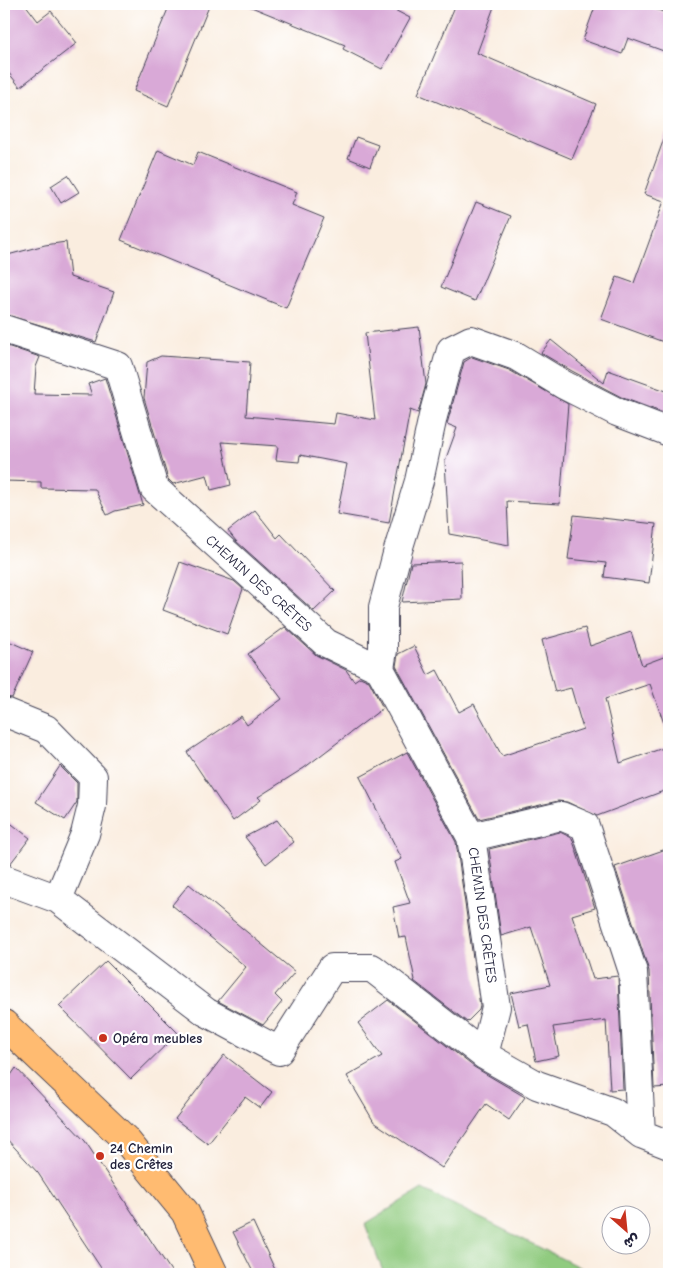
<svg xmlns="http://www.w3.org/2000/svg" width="673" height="1278" font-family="'Comic Neue','Playpen Sans Arabic',sans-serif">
	<rect width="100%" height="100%" fill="#fff"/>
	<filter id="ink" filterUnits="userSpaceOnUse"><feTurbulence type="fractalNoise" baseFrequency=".02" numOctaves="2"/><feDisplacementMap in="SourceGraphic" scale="10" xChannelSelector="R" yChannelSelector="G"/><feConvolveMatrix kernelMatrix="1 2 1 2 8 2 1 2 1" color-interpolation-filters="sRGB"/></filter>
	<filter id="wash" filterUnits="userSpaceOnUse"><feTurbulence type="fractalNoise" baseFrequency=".0096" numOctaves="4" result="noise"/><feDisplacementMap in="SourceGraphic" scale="20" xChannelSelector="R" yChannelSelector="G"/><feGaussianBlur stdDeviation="1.12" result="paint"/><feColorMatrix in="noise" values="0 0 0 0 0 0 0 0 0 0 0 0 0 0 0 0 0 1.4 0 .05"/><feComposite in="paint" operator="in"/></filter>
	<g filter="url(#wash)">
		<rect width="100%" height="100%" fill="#faeddf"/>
		<!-- green -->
		<path fill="#90cb7f" stroke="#59765d" d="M 422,1189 L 593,1274 L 384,1274 L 365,1224 Z"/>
		<g id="blocks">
			<!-- building -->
			<path fill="#d9a9d7" d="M 4,4 L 25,4 L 38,21 L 51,11 L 77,43 L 20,87 L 4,67 Z
				M 170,4 L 210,4 L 168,106 L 134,91 Z
				M 244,4 L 383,4 L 410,18 L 382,69 L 343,49 L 345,45 Z
				M 456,4 L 495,4 L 477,53 L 596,104 L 572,159 L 418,94 Z
				M 596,4 L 641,4 L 669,14 L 669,53 L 628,38 L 622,54 L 583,40 Z
				M 666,133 L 669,133 L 669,344 L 601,319 L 617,277 L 634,283 L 664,201 L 644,194 Z
				M 356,137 L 378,145 L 370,167 L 348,158 Z
				M 158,150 L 193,165 L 198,152 L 297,192 L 292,205 L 324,218 L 286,308 L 121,240 Z
				M 68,175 L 79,192 L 61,203 L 51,186 Z
				M 476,202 L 511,216 L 475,301 L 441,287 Z
				M 66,242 L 70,277 L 114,292 L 96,342 L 4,314 L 4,256 L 45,245 Z
				M 419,327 L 426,384 L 418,413 L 410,410 L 389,523 L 337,514 L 347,464 L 300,455 L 299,462 L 276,460 L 278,446 L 222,442 L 231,485 L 211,490 L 207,475 L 173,484 L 168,479 L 144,398 L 147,362 L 161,356 L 250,362 L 246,416 L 334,424 L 336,413 L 375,420 L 365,333 Z
				M 551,340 L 604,383 L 608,370 L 669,392 L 669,415 L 623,398 L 572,371 L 541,353 Z
				M 4,345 L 40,357 L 36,367 L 34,394 L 92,395 L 88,384 L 105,378 L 143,505 L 115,511 L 107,515 L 95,489 L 41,488 L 41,482 L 4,481 Z
				M 472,357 L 509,370 L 568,404 L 560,504 L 507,501 L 509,545 L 449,534 L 445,461 L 457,428 L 447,424 L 464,362 Z
				M 255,510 L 277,538 L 281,534 L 335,591 L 314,611 L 236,541 L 228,531 Z
				M 574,515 L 656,524 L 649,583 L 604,577 L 606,563 L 568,559 Z
				M 461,561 L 462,599 L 402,602 L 411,563 Z
				M 180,562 L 234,581 L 243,589 L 227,634 L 163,610 Z
				M 285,627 L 316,655 L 346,670 L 354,681 L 360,677 L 369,681 L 383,708 L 304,768 L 258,797 L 261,800 L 233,821 L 187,752 L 241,716 L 247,725 L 282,699 L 248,654 Z
				M 585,628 L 590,646 L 631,632 L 642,665 L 669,655 L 669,728 L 666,729 L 650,684 L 605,699 L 620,763 L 669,746 L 669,789 L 597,816 L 567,802 L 558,801 L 479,819 L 396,666 L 398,654 L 414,646 L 428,675 L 437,670 L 459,712 L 474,704 L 502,756 L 583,729 L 571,688 L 555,692 L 542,640 Z
				M 4,639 L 33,652 L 12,698 L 4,697 Z
				M 407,752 L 456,842 L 480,1006 L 479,1010 L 467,1022 L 414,981 L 415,980 L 406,937 L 399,938 L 393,907 L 410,903 L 395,862 L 402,859 L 360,777 Z
				M 60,766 L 77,783 L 77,802 L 65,820 L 36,802 Z
				M 4,818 L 30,838 L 10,864 L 4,864 Z
				M 277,820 L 294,842 L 266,864 L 245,837 Z
				M 560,832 L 572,838 L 595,908 L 572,915 L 593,979 L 618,976 L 623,1089 L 610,1090 L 606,1020 L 553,1027 L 559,1056 L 536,1061 L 528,1024 L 519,1026 L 511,993 L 550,985 L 531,927 L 501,936 L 489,849 Z
				M 669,848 L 669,1087 L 654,1088 L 649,971 L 615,867 Z
				M 189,884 L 295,972 L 275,995 L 282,1002 L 263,1025 L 218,1001 L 246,967 L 172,905 Z
				M 106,961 L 178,1033 L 131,1079 L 59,1006 Z
				M 388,1000 L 474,1067 L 525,1097 L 509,1120 L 486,1104 L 442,1168 L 374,1122 L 347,1076 L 382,1056 L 358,1023 Z
				M 224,1055 L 272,1092 L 260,1108 L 245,1097 L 208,1144 L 175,1119 Z
				M 16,1068 L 85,1141 L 173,1274 L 105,1274 L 38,1173 L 4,1136 L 4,1085 Z
				M 253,1222 L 277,1274 L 254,1274 L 233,1232 Z"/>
		</g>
	</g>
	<g filter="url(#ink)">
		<use href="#blocks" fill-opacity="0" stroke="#424054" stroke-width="1"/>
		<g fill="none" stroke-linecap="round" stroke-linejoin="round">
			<defs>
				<path id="minor" d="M 4,329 L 118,366 L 154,488 L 326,643 L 380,669 L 471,837 L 496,1007 L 484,1055 L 372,968 L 332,968 L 279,1051 L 206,1012 L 58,899 L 4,879
					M 380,669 L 383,650 L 383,607 L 398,550 L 419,481 L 433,416 L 451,350 L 471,340 L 516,356 L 564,385 L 617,412 L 669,432
					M 4,712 L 46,729 L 93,777 L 92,806 L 85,834 L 58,899
					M 471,837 L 561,816 L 585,826 L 633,972 L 641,1134
					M 484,1055 L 537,1085 L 613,1112 L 641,1134 L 669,1145"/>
				<path id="primary" d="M 4,1024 L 125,1139 L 185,1212 L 214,1274"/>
			</defs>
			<!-- minor casing -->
			<use href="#minor" stroke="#424054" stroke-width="30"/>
			<!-- primary casing -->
			<use href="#primary" stroke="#424054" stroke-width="30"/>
			<!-- minor -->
			<use href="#minor" stroke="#fff" stroke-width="28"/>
			<!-- primary -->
			<use href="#primary" stroke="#ffbb71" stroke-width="28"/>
		</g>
	</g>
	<!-- markers -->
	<g fill="#c8321e" stroke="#fff" stroke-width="2">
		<circle cx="103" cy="1038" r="5"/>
		<circle cx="100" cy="1156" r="5"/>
	</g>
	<g text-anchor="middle" stroke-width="4.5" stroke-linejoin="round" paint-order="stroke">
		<!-- street labels -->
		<g font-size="14" fill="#22223b" stroke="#fff">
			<text transform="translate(259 583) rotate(42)" y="5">CHEMIN DES CRÊTES</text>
			<text transform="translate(483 915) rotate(82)" y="5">CHEMIN DES CRÊTES</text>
		</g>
		<!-- poi labels -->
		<g font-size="14" font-weight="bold" fill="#22223b" stroke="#fff" text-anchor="start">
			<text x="113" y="1043">Opéra meubles</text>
			<text x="110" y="1153">24 Chemin<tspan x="110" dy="16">des Crêtes</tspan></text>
		</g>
	</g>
	<!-- margin -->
	<rect width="673" height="1278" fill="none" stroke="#fff" stroke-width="20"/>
	<!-- north arrow -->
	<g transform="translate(626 1230) rotate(153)"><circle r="24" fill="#ffffff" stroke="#a7a7b1"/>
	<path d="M0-4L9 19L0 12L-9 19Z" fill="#c8321e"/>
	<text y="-8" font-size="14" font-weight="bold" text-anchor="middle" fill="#22223b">ش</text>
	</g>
</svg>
